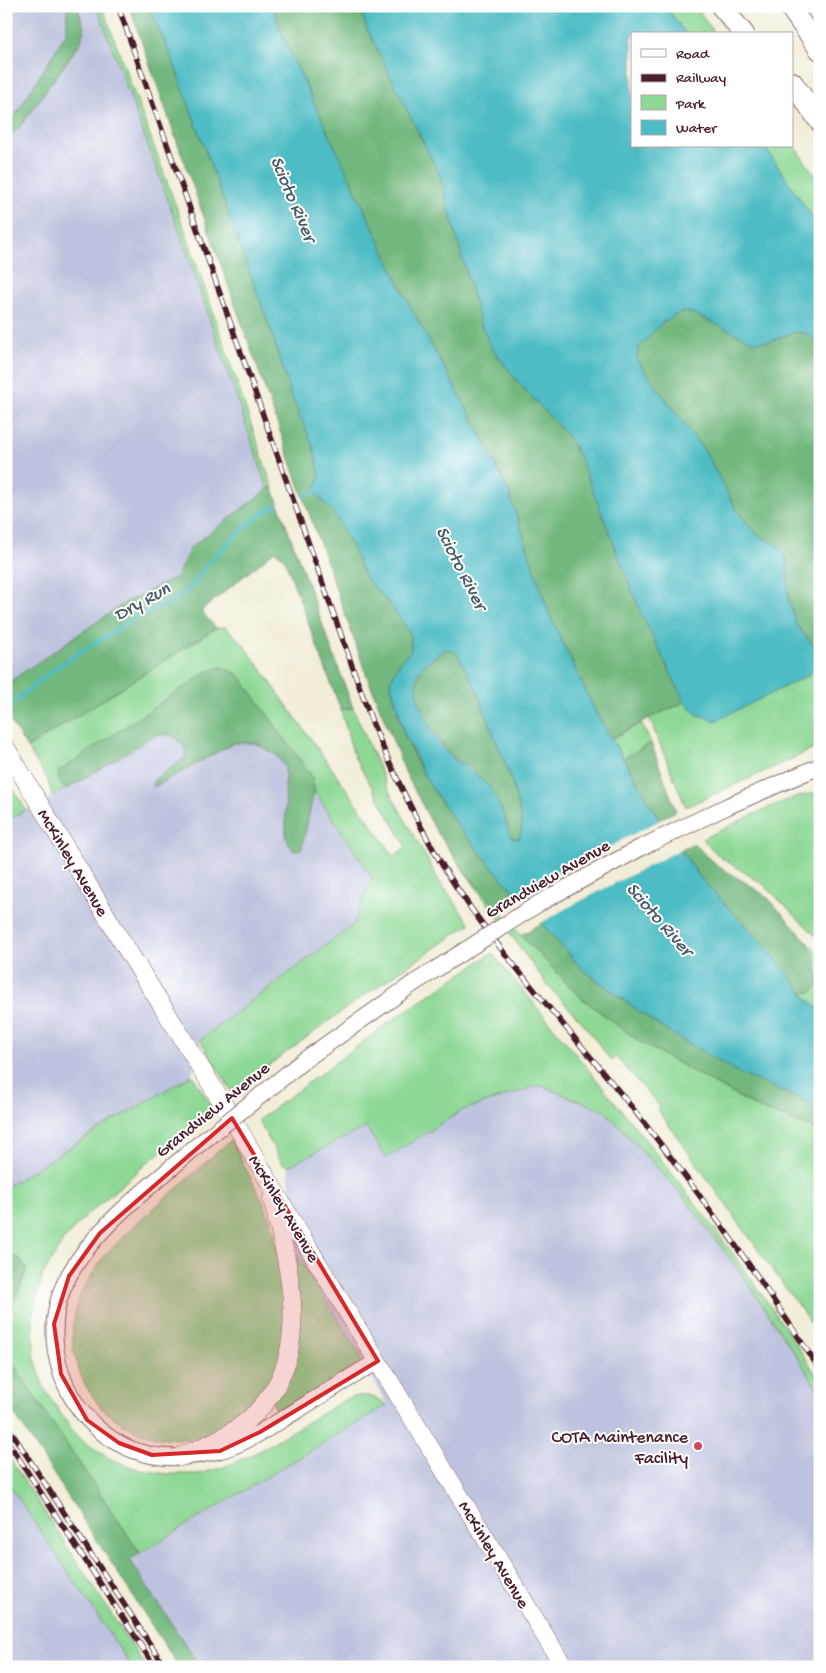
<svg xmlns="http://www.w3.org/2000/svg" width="826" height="1673" font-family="'Gochi Hand',sans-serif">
	<rect width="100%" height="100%" fill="#fff"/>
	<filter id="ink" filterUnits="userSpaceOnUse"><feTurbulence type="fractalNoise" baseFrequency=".02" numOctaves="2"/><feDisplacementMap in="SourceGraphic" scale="10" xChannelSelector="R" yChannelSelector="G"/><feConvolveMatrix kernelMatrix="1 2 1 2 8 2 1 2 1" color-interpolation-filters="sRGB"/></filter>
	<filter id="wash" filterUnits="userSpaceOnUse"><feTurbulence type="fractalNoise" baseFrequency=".0096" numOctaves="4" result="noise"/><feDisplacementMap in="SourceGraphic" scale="20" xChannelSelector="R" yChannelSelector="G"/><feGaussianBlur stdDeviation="1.12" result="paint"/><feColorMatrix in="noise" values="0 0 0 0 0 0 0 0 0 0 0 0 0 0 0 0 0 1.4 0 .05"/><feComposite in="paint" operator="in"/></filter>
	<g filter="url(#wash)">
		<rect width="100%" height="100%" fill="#f1edd7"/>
		<!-- industrial -->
		<path fill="#bdc3de" d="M 6,6 L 67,6 L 68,8 L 67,32 L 13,119 L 6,124 Z
			M 77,6 L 97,6 L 183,241 L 268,489 L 190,548 L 177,577 L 126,602 L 6,684 L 6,138 L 19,128 L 84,27 Z
			M 157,734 L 173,736 L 186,748 L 185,758 L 154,780 L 155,786 L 234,743 L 256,743 L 277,756 L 285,767 L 286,837 L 302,848 L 314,791 L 372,877 L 354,924 L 200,1040 L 192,1075 L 6,1188 L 6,816 L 9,819 L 72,786 Z
			M 540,1085 L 605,1111 L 683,1196 L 740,1272 L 802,1364 L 820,1393 L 820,1667 L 200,1667 L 130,1560 L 387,1405 L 360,1355 L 295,1253 L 288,1166 L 366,1127 L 386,1158 L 463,1110 Z
			M 6,1480 L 125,1656 L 132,1667 L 6,1667 Z"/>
		<!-- green -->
		<path fill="#8dd895" stroke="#6c7c60" d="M 97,6 L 102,6 L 188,239 L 272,486 L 268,489 L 183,241 Z
			M 665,6 L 695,6 L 715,34 L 686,34 Z
			M 792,143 L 820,182 L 820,228 L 764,146 L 792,146 Z
			M 226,627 L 244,645 L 394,856 L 401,852 L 406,846 L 354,756 L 341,710 L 353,708 L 388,789 L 438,879 L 470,924 L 355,1002 L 232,1092 L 200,1040 L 354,924 L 372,877 L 314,791 L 313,778 L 239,675 L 221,667 L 64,787 L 72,786 L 52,796 L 48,780 L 27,748 L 216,628 Z
			M 820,647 L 820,746 L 686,807 L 649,718 L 685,702 L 696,714 L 819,664 L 815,648 Z
			M 641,723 L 651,743 L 624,758 L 611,739 Z
			M 6,777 L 26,810 L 9,819 L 6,816 Z
			M 820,792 L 820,940 L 763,884 L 720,857 L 702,839 C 737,823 782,797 820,792 Z
			M 464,871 L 521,935 L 580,997 L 640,1042 L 760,1109 L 820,1131 L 820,1336 L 658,1110 L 660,1107 L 616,1057 L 611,1061 L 584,1024 L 548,986 Z
			M 806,940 L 820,954 L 820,1009 L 809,1000 L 803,993 L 814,991 L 815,958 Z
			M 492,953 C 606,1091 724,1229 820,1381 L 820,1393 L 802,1364 L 740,1272 L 683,1196 L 605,1111 L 540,1085 L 463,1110 L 386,1158 L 366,1127 L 288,1166 L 282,1163 L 258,1120 L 398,1016 Z
			M 192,1075 L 212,1107 L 88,1214 L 65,1238 L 42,1276 L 33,1314 L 34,1355 L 44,1388 L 71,1429 L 81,1440 L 110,1459 L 140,1470 L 168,1474 L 198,1474 L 224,1467 L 255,1453 L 348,1398 C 366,1394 373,1395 387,1405 L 140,1553 L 6,1354 L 6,1323 L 27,1269 L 19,1258 L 6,1256 L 6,1187 L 111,1122 Z
			M 231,1140 L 262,1200 L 274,1229 L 288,1309 L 282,1365 L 251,1411 L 211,1435 L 189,1439 L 161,1438 L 141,1433 L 121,1423 L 101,1408 L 87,1388 L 79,1371 L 73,1347 L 73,1327 L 76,1308 L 81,1292 L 106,1254 L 132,1228 Z
			M 295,1253 L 360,1355 L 361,1362 L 278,1413 L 272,1402 L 284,1384 L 292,1254 Z
			M 6,1453 L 146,1667 L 132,1667 L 6,1480 Z"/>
		<!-- forest -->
		<path fill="#72b87e" stroke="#5e6c54" d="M 67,6 L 77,6 L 84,27 L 81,42 L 19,128 L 6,138 L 6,124 L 13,119 L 67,32 Z
			M 129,6 L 149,6 L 174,64 L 272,333 L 290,393 L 314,449 L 320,476 L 314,492 L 333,512 L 353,549 L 365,577 L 393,608 L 411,635 L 411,650 L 400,662 L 390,681 C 395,698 398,717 404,733 C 428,796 474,846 517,896 L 497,908 L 464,871 L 435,829 L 407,776 L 367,676 Z
			M 273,6 L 359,6 L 367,29 L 440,176 L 480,323 L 492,348 L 518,382 L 566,434 L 580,458 L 641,612 L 685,702 L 649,718 L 611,739 L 596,713 L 550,616 L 509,493 L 480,432 L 412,310 L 283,37 Z
			M 681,312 L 692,313 L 768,342 C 776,339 786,333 794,332 C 813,330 821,349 820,365 C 819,376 816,385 820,396 L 820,647 L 815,648 L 796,624 L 789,600 L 787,559 L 778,546 L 754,532 L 736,509 L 706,453 L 636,359 L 639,347 L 662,323 Z
			M 272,486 L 353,708 L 341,710 L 284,558 L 275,551 L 201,611 L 216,628 L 27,748 L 6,714 L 6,684 L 126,602 L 177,577 L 190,548 Z
			M 447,649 L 457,653 L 477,690 L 512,782 L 520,813 L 522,827 L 520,839 L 511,838 L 504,815 L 473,770 L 459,762 L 446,750 L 422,713 L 416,688 L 421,668 Z
			M 221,667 L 239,675 L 313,778 L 314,791 L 302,848 L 293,851 L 286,837 L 285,767 L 277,756 L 256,743 L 234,743 L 154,787 L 154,780 L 185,758 L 185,748 L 173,736 L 157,734 L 72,786 L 64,788 L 58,781 L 58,772 L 206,672 Z
			M 651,743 L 676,811 L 659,819 L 624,758 Z
			M 694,843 L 707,857 L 723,869 L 753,887 L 768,898 L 806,940 L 815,958 L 819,983 L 814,991 L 803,993 L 769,951 L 702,880 L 681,849 Z
			M 542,923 L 582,969 L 662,1028 L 741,1074 L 820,1107 L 820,1131 L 760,1109 L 640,1042 L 580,997 L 521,935 Z
			M 6,1256 L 19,1258 L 27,1269 L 6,1323 Z
			M 6,1354 L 140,1553 L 130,1560 L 200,1667 L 179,1667 L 6,1401 Z"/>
		<!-- water -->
		<path fill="#4dbcc4" stroke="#4c6e78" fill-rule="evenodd" d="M 149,6 L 273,6 L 283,37 L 412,310 L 480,432 L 509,493 L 550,616 L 596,713 L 659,819 L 702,880 L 769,951 L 809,1000 L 820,1009 L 820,1107 L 741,1074 L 662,1028 L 582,969 L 517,896 L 462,831 L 426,779 L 404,733 L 390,681 L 400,662 L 411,650 L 411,635 L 393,608 L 365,577 L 353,549 L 333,512 L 314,492 L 320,476 L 314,449 L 290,393 L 272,333 L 174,64 ZM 447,649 L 457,653 L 477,690 L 512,782 L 520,813 L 522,827 L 519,839 L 511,837 C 506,821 500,803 490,788 C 478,772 459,766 446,751 C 432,734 405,689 422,667 C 428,660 439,654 447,649 Z
			M 359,6 L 665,6 L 686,34 L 632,34 L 632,146 L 764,146 L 820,228 L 820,359 L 817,344 L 807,334 L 794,332 L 768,342 L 752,341 L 692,313 L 681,312 L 662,323 L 639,347 L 636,359 L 706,453 L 736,509 L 754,532 L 778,546 L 787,559 L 789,600 L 796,624 L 815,648 L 819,664 L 809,675 L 715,721 L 696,714 L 685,702 L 641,613 L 580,458 L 566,434 L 518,382 L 492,348 L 480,323 L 440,176 L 367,29 Z"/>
		<!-- pier -->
		<path fill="#f1edd7" d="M 662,819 L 683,848 L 565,909 L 539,924 L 515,898 L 552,877 Z"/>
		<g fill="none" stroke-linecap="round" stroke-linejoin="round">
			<!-- stream -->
			<path stroke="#4dbcc4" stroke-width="4" d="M 304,496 L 319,490
				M 8,706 L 60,665 L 132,620 L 176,600 L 192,586 L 206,566 L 236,535 L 261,514 L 277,505"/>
		</g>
	</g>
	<g filter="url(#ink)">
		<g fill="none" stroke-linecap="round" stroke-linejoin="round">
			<defs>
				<path id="secondary" d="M 728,806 L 820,766
					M 265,1092 L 303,1061 L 411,985
					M 193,1149 C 149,1188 98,1224 69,1275 C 56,1299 52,1326 56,1352 C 66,1413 116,1460 179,1457 C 192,1456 205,1454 217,1451 C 243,1445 268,1428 291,1414 C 320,1396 349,1378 378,1361"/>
				<path id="primary" d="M 6,748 L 118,935 L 232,1118 L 292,1221 L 564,1667
					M 180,1457 C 202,1447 225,1438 244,1423 C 317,1366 291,1275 272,1199"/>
				<path id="motorway" d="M 721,6 L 744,34
					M 789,6 L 820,50
					M 792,82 L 820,122"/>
			</defs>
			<!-- secondary casing -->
			<use href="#secondary" stroke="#846767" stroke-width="18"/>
			<!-- primary casing -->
			<use href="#primary" stroke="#846767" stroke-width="19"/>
			<!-- motorway casing -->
			<use href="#motorway" stroke="#846767" stroke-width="22"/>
			<!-- secondary -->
			<use href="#secondary" stroke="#fff" stroke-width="16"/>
			<!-- primary -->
			<use href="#primary" stroke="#fff" stroke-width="18"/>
			<!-- motorway -->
			<use href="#motorway" stroke="#fff" stroke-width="20"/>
			<defs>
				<path id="rail" d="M 118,6 L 372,722 C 393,772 416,821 444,868 C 497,953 568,1027 630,1105 C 698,1190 761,1279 820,1370
					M 6,1424 L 165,1667
					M 6,1439 L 155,1667"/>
			</defs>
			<!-- rail casing -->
			<use href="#rail" stroke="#4a1f2b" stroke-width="5.5"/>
			<!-- rail -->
			<use href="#rail" stroke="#fff" stroke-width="4" stroke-dasharray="11" stroke-linecap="butt"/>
			<defs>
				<path id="secondary-bridge" d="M 411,985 L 541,902 L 640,848 L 728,806
					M 193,1149 L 265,1092"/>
			</defs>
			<!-- secondary-bridge casing -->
			<use href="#secondary-bridge" stroke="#846767" stroke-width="18" stroke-linecap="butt"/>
			<!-- secondary-bridge -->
			<use href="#secondary-bridge" stroke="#fff" stroke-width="16"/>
		</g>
	</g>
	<!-- marked area -->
	<path fill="#d62828" fill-opacity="0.2" stroke="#d62828" stroke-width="4" stroke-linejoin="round" d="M 232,1118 L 378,1361 L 260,1432 L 220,1451 L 152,1455 L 119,1443 L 87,1420 L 61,1374 L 54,1324 L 69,1276 L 100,1233 Z"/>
	<!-- markers -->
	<circle fill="#d1495b" stroke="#fff" stroke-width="2" cx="698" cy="1446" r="5"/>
	<g text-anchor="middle" stroke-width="4" stroke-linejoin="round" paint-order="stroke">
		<!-- street labels -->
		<g font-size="18" fill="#4a1f2b" stroke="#fff">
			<text transform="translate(74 862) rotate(59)" y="6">McKinley Avenue</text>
			<text transform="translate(547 878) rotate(-30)" y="6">Grandview Avenue</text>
			<text transform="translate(212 1109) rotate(-39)" y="6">Grandview Avenue</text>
			<text transform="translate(285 1208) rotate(59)" y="6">McKinley Avenue</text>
			<text transform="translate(495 1554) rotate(59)" y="6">McKinley Avenue</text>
		</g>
		<!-- poi labels -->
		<g font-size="18" fill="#4a1f2b" stroke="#fff" text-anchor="end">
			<text x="688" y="1442">COTA Maintenance<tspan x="688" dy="21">Facility</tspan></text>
		</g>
		<!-- water labels -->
		<g font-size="19" font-style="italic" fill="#4b5e68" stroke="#fff">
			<text transform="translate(295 198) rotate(67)" y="7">Scioto River</text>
			<text transform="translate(463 567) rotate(63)" y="7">Scioto River</text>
			<text transform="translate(141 600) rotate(-29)" y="7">Dry Run</text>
			<text transform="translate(661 918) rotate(49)" y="7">Scioto River</text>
		</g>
	</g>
	<!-- margin -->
	<rect width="826" height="1673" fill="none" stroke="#fff" stroke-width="25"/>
	<!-- legend -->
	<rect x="631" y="32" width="162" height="115" fill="#ffffff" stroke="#b7a5aa"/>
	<rect x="641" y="49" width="25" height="8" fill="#ffffff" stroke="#b7a5aa"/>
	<text x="676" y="58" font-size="15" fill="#4a1f2b">Road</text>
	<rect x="641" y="74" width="25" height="8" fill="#4a1f2b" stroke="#b7a5aa"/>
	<text x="676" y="82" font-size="15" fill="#4a1f2b">Railway</text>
	<rect x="641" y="95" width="25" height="15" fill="#8dd895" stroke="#b7a5aa"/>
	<text x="676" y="108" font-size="15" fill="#4a1f2b">Park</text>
	<rect x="641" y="120" width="25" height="15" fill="#4dbcc4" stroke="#b7a5aa"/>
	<text x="676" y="132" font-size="15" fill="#4a1f2b">Water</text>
</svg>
